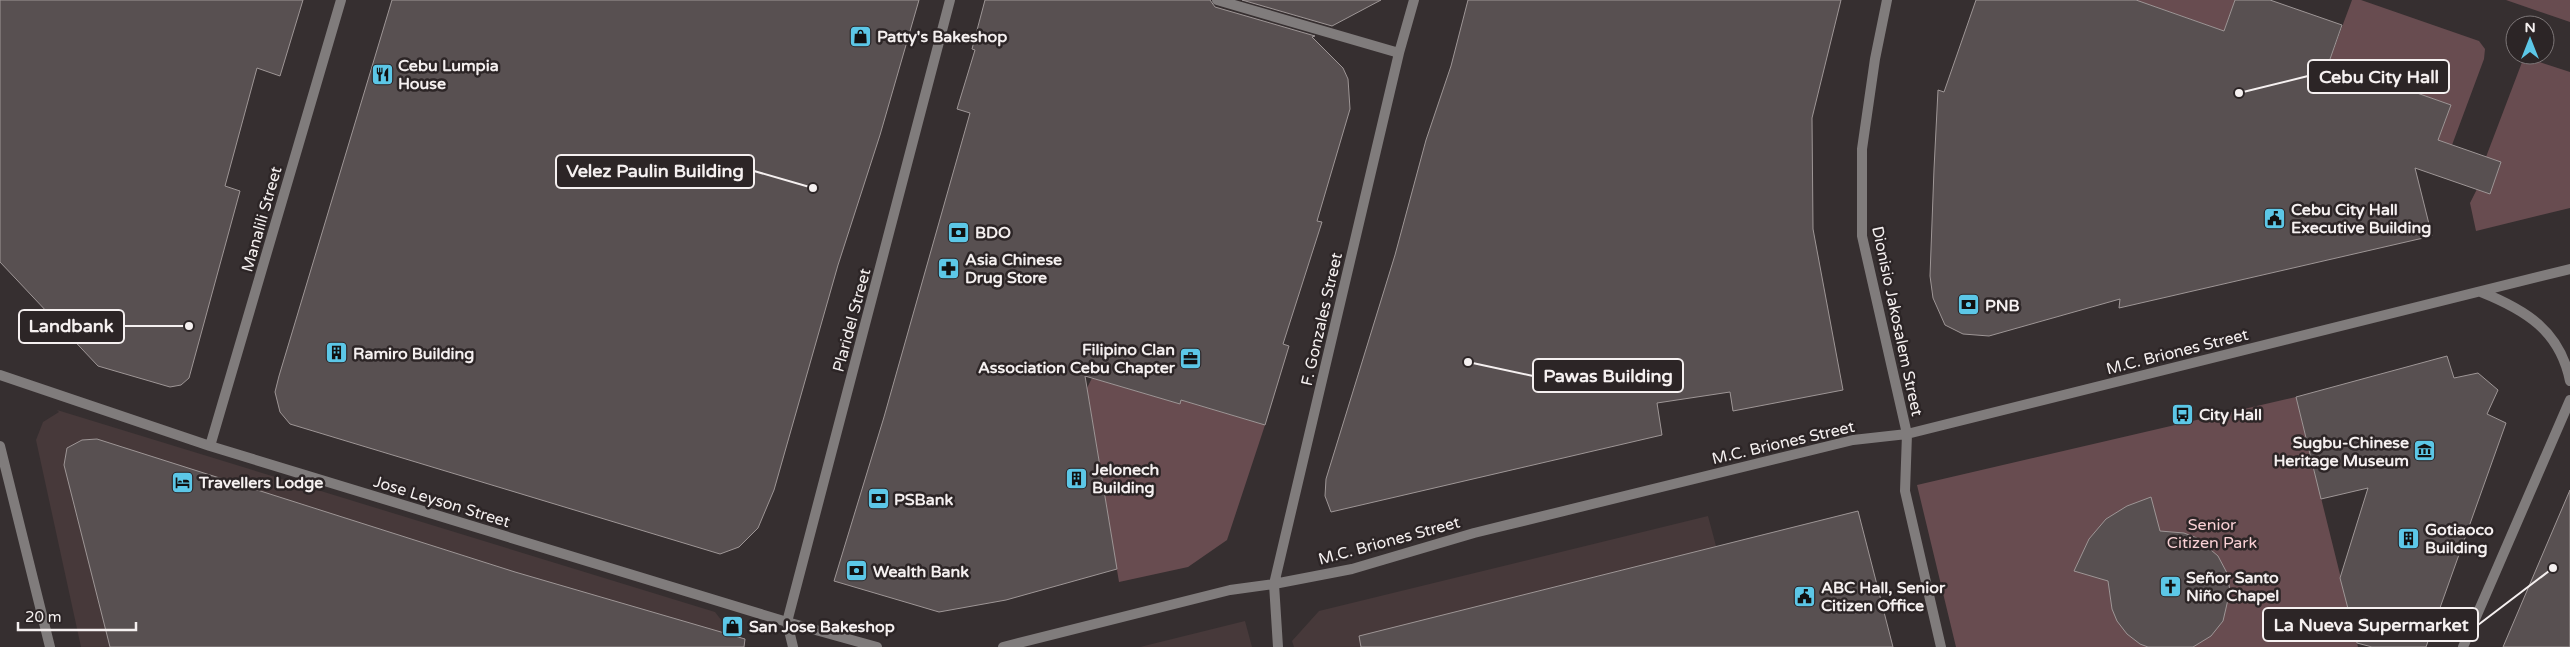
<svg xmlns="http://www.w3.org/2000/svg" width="2570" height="647" font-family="'Varela Round',sans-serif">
	<rect width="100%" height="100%" fill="#362f30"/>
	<!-- built -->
	<path fill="#47393a" d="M 57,410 L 715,612 L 729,630 L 736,647 L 81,647 L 36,440 L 43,422 L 59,412 Z
		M 1708,516 L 1743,647 L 1294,647 L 1292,641 L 1319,611 Z
		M 1245,621 L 1252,647 L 1140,647 Z"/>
	<!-- green -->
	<path fill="#684c50" d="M 2136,0 L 2235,0 L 2224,31 Z
		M 2352,0 L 2361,0 L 2479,41 L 2485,49 L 2484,59 L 2452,145 L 2438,140 L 2451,105 L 2329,62 Z
		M 2506,0 L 2570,0 L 2570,22 Z
		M 2524,57 L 2570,72 L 2570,208 L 2476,231 L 2470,203 L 2477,189 L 2490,193 L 2501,163 L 2486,157 Z
		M 1092,378 L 1180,404 L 1181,400 L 1265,425 L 1227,540 L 1188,567 L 1119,582 L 1087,388 Z
		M 2296,397 L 2358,647 L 1956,647 L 1917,485 Z"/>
	<!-- building -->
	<path fill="#585051" stroke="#9e9696" d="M 0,0 L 303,0 L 280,76 L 257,68 L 225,186 L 240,191 L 189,378 L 181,385 L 170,387 L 98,366 L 0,262 Z
		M 392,0 L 919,0 L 880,135 L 838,265 L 774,490 L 758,528 L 739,547 L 720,554 L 290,424 L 280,412 L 275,392 L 279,376 Z
		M 985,0 L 1210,0 L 1215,7 L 1315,36 L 1312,37 L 1343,68 L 1348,79 L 1350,109 L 1317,221 L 1322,222 L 1283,344 L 1289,346 L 1265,425 L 1181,400 L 1180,404 L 1085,376 L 1117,569 L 1006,600 L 939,612 L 834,581 L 884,417 L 970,113 L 957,109 L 975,50 L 972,49 Z
		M 1242,0 L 1381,0 L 1332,26 Z
		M 1468,0 L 1841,0 L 1812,118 L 1813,229 L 1843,390 L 1733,411 L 1730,392 L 1657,403 L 1662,435 L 1331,512 L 1325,496 L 1326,479 L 1395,255 L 1426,140 L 1451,66 Z
		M 1976,0 L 2136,0 L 2224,31 L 2235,0 L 2270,0 L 2342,25 L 2329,62 L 2451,105 L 2438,140 L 2501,162 L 2490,194 L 2415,168 L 2432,236 L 2119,308 L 2120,299 L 1989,336 L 1963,334 L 1945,325 L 1933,298 L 1930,276 L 1934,169 L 1938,90 L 1944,92 Z
		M 2447,356 L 2454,378 L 2478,373 L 2498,390 L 2487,414 L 2506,423 L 2426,647 L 2372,647 L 2357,643 L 2340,578 L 2368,488 L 2321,499 L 2296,397 Z
		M 97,439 L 515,572 L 745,639 L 744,647 L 110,647 L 64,465 L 67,448 L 82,440 Z
		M 2570,490 L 2570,647 L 2503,647 Z
		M 2151,497 L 2160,531 L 2184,533 L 2197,538 L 2218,556 L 2227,573 L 2230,591 L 2223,621 L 2211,636 L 2193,647 L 2148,647 L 2140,644 L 2127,634 L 2117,621 L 2112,609 L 2108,581 L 2074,571 L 2089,539 L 2106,519 L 2127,506 Z
		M 1858,511 L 1893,647 L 1361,647 L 1359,636 Z"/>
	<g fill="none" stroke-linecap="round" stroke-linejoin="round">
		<!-- tertiary -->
		<path stroke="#807c7c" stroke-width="10" d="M 1217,0 L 1399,53
			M 1887,0 L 1875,59 L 1862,149 L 1862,236 L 1907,434 L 1905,491 L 1941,647
			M 2481,292 C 2526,310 2560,331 2570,381
			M 0,375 L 210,446 L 787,622 L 877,647
			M 0,446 L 50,647
			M 210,446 L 341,0
			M 793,647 L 787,622 L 950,0
			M 1003,647 L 1230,590 L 1274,584 L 1352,569 L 1474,533 L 1853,440 L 1907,434 L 2570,269
			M 1278,647 L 1274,584 L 1399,53 L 1414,0
			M 2463,647 L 2570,400"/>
	</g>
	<!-- icons -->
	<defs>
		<symbol id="shop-square" viewBox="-11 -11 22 22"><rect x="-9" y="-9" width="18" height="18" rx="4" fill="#5cc7e7" stroke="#2c2526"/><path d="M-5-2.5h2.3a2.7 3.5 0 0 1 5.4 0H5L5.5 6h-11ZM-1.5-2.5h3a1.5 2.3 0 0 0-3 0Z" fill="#111"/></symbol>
		<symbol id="restaurant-square" viewBox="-11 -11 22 22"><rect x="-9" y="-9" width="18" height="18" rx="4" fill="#5cc7e7" stroke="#2c2526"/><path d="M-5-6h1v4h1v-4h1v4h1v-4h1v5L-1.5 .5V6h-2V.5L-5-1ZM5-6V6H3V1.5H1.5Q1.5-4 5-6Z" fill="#111"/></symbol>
		<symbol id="civic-square" viewBox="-11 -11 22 22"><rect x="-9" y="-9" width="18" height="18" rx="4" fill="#5cc7e7" stroke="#2c2526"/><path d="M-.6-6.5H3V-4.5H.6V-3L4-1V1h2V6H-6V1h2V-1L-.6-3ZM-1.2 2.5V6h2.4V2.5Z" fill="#111"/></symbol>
		<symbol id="bank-square" viewBox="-11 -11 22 22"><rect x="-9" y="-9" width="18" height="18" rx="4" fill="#5cc7e7" stroke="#2c2526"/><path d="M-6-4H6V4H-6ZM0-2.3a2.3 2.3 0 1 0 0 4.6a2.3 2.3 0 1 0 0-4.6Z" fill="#111"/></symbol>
		<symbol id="pharmacy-square" viewBox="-11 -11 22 22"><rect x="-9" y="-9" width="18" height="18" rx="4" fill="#5cc7e7" stroke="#2c2526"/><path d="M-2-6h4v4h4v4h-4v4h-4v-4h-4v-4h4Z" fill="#111"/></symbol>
		<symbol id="building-square" viewBox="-11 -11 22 22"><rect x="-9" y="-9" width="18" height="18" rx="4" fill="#5cc7e7" stroke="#2c2526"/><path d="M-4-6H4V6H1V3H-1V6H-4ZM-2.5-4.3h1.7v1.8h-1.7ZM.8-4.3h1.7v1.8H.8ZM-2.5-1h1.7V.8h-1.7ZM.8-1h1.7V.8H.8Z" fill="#111"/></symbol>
		<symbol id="office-square" viewBox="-11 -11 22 22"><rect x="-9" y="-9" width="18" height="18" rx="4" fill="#5cc7e7" stroke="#2c2526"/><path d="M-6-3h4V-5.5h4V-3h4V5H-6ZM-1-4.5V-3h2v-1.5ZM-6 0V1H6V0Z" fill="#111"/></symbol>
		<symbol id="bus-square" viewBox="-11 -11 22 22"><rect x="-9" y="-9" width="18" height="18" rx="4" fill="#5cc7e7" stroke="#2c2526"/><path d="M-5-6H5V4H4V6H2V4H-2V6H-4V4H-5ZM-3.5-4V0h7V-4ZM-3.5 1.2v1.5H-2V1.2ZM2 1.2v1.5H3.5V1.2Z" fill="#111"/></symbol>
		<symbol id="museum-square" viewBox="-11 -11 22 22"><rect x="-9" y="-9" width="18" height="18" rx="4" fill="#5cc7e7" stroke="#2c2526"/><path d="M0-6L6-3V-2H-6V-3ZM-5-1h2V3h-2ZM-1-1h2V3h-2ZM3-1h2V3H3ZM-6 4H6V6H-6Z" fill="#111"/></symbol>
		<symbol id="hotel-square" viewBox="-11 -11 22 22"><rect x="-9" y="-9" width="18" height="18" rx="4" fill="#5cc7e7" stroke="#2c2526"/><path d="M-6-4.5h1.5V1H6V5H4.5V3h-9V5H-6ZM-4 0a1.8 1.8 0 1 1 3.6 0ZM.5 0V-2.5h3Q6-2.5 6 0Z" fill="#111"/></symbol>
		<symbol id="church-square" viewBox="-11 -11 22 22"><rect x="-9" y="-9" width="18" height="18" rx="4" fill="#5cc7e7" stroke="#2c2526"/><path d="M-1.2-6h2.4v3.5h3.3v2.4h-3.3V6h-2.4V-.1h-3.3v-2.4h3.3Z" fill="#111"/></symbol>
	</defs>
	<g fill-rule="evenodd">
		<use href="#shop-square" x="848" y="24" width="25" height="25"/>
		<use href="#restaurant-square" x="370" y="62" width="25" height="25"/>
		<use href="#civic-square" x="2262" y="206" width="25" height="25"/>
		<use href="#bank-square" x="946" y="220" width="25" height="25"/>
		<use href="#pharmacy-square" x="936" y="256" width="25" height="25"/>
		<use href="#bank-square" x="1956" y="292" width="25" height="25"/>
		<use href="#building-square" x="324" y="340" width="25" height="25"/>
		<use href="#office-square" x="1178" y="346" width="25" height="25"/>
		<use href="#bus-square" x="2170" y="402" width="25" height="25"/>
		<use href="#museum-square" x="2412" y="438" width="25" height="25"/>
		<use href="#building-square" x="1064" y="466" width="25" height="25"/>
		<use href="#hotel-square" x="170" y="470" width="25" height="25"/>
		<use href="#bank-square" x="866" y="486" width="25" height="25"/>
		<use href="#building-square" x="2396" y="526" width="25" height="25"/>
		<use href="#bank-square" x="844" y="558" width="25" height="25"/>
		<use href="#church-square" x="2158" y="574" width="25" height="25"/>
		<use href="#civic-square" x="1792" y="584" width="25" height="25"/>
		<use href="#shop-square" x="720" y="614" width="25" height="25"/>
	</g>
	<g text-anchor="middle" stroke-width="5" stroke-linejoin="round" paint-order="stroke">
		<!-- poi labels -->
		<g font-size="16" font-weight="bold" fill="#f5f0f0" stroke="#2c2526" text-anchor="start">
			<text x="877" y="42">Patty's Bakeshop</text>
			<text x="398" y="71">Cebu Lumpia<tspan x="398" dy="18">House</tspan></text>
			<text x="2291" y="215">Cebu City Hall<tspan x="2291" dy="18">Executive Building</tspan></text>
			<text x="975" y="238">BDO</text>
			<text x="965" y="265">Asia Chinese<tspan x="965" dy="18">Drug Store</tspan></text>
			<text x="1985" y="311">PNB</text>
			<text x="1175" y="355" text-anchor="end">Filipino Clan<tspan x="1175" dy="18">Association Cebu Chapter</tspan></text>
			<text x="353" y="359">Ramiro Building</text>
			<text x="2199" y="420">City Hall</text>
			<text x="2409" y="448" text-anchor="end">Sugbu-Chinese<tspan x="2409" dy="18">Heritage Museum</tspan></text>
			<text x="1092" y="475">Jelonech<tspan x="1092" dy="18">Building</tspan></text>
			<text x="199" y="488">Travellers Lodge</text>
			<text x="894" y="505">PSBank</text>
			<text x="2425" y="535">Gotiaoco<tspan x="2425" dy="18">Building</tspan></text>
			<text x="873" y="577">Wealth Bank</text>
			<text x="2186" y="583">Señor Santo<tspan x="2186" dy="18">Niño Chapel</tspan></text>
			<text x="1821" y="593">ABC Hall, Senior<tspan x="1821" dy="18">Citizen Office</tspan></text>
			<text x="749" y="632">San Jose Bakeshop</text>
		</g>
		<!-- street labels -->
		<g font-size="16" fill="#f5f0f0" stroke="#2c2526">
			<text transform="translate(261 219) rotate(-74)" y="6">Manalili Street</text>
			<text transform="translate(1321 319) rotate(-77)" y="6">F. Gonzales Street</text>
			<text transform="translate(851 320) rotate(-75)" y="6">Plaridel Street</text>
			<text transform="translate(1898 321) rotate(78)" y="6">Dionisio Jakosalem Street</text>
			<text transform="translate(2177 351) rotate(-14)" y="6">M.C. Briones Street</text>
			<text transform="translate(1783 442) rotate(-13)" y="6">M.C. Briones Street</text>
			<text transform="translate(442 501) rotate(17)" y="6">Jose Leyson Street</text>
			<text transform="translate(1389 540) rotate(-15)" y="6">M.C. Briones Street</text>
		</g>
		<!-- park labels -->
		<g font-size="16" fill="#fad1d5" stroke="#2c2526">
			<text x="2212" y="530">Senior<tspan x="2212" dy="18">Citizen Park</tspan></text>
		</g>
	</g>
	<!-- callouts -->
	<path fill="none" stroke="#f5f0f0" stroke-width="2" d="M2239 93L2308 76M813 188L754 171M189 326L124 326M1468 362L1533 376M2553 568L2478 625"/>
	<g fill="#f5f0f0" stroke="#2c2526" stroke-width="2">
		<circle cx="2239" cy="93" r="5"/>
		<circle cx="813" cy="188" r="5"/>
		<circle cx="189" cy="326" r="5"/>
		<circle cx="1468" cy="362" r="5"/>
		<circle cx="2553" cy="568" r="5"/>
	</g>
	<g fill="#2c2526" stroke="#f5f0f0" stroke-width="2">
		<rect x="2308" y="60" width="141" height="33" rx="5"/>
		<rect x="556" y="155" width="198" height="33" rx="5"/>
		<rect x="19" y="310" width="105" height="33" rx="5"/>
		<rect x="1533" y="359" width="150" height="33" rx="5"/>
		<rect x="2263" y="608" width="215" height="33" rx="5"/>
	</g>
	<g font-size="18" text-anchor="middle" font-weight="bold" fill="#f5f0f0">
		<text x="2379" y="83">Cebu City Hall</text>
		<text x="655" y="177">Velez Paulin Building</text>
		<text x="71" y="332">Landbank</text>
		<text x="1608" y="382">Pawas Building</text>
		<text x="2371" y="631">La Nueva Supermarket</text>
	</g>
	<!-- north arrow -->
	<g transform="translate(2530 40)"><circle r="24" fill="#2c2526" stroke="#7c7677"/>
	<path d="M0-4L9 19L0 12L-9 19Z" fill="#5cc7e7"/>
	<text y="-8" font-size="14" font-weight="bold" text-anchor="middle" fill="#f5f0f0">N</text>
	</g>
	<!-- scale -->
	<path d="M18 622v8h118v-8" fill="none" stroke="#f5f0f0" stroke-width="2.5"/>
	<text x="25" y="622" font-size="15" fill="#f5f0f0" stroke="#2c2526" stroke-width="4" paint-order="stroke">20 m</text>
</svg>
